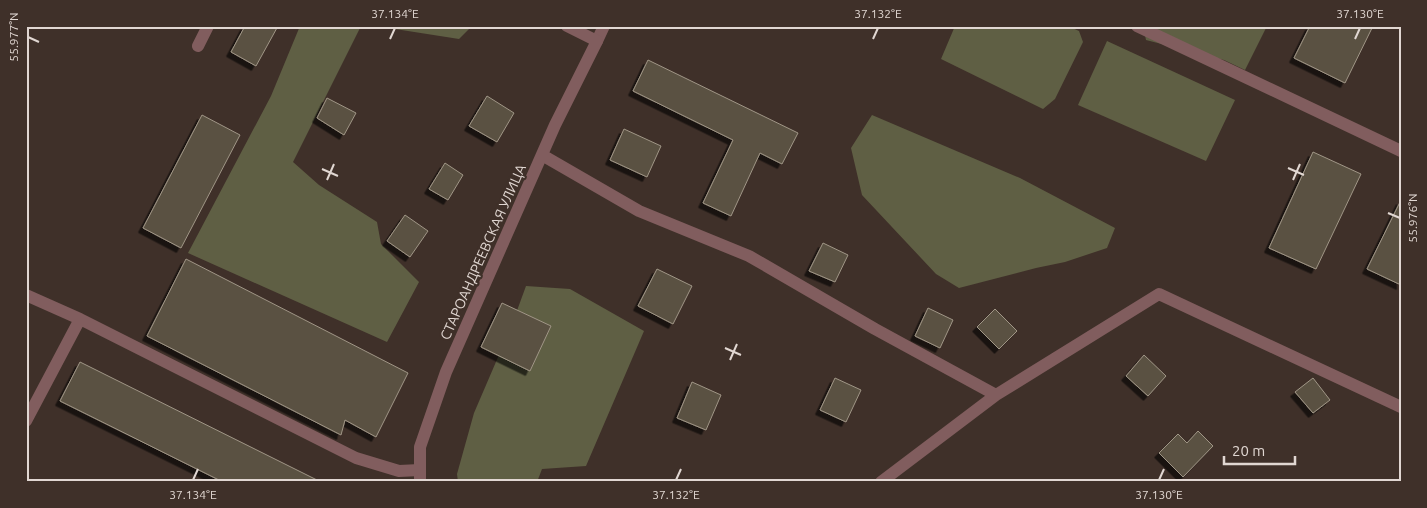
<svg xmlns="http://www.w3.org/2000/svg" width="1427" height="508" font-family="Ubuntu,sans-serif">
	<defs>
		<filter id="shadow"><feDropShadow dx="-4.5" dy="4.5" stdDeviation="0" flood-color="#0009"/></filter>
	</defs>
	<rect width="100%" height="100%" fill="#3f3029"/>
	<!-- green -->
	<path fill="#5f5f44" d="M 300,26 L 361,26 L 293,162 L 319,185 L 377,222 L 381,244 L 419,282 L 387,342 L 188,253 L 271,96 Z
		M 376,26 L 472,26 L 459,39 Z
		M 955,26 L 1068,26 L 1079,31 L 1083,42 L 1055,99 L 1043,109 L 941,59 Z
		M 1143,26 L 1267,26 L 1245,70 L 1224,60 L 1146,40 Z
		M 1107,41 L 1235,100 L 1206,161 L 1078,105 Z
		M 872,115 L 1020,178 L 1115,228 L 1107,248 L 1065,262 L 1036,268 L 959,288 L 936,274 L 862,195 L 851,148 Z
		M 526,286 L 570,289 L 644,331 L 586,466 L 542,469 L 537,482 L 458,482 L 457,474 L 474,413 L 511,327 Z"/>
	<!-- building -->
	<path fill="#5a5143" stroke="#a09686" filter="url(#shadow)" d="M 245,26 L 278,26 L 256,66 L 231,52 Z
		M 1310,26 L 1373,26 L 1345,83 L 1294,58 Z
		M 648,60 L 798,133 L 782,164 L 760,153 L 731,216 L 703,203 L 733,140 L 633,91 Z
		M 487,96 L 514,113 L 497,142 L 469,126 Z
		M 327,98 L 356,113 L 344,135 L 317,118 Z
		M 202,115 L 240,135 L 181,248 L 143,228 Z
		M 624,129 L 661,146 L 647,177 L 610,160 Z
		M 1313,152 L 1361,174 L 1316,269 L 1269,248 Z
		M 445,163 L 463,175 L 448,200 L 429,189 Z
		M 1401,200 L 1401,285 L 1367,269 Z
		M 405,215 L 428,231 L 410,257 L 387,241 Z
		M 823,243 L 848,255 L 835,282 L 809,271 Z
		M 186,259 L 408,373 L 376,437 L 345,420 L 341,435 L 147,336 Z
		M 657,269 L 692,286 L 673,324 L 638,306 Z
		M 502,303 L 551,326 L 530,371 L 481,347 Z
		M 928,308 L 953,320 L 940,348 L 915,336 Z
		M 995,309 L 1017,331 L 999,349 L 977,327 Z
		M 1144,355 L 1166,376 L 1148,396 L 1126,376 Z
		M 80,362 L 321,482 L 223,482 L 60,401 Z
		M 835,378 L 861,390 L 846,422 L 820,410 Z
		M 1313,378 L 1330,400 L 1313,413 L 1295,392 Z
		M 692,382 L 721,395 L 706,430 L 677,418 Z
		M 1198,431 L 1213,446 L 1183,477 L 1159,453 L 1178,434 L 1187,443 Z"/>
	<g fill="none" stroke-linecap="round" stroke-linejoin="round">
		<!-- lane -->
		<path stroke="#815d5e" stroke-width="12" d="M 1137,26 L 1401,151
			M 597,41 L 604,26
			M 198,46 L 208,26
			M 26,295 L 80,319 L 356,458 L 399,471 L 420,470
			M 26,421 L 80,319"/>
		<!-- street -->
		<path stroke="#815d5e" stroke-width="12" d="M 542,155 L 639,211 L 749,256 L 875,329 L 996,395
			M 420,482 L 420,447 L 446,372 L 555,125 L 597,41 L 567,26
			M 881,482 L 996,395 L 1159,294 L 1401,407"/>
	</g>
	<!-- ticks -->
	<path fill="none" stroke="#e1d7d2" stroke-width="2" d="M 28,37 L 39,42M 390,39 L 395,28M 873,39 L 878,28M 1355,39 L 1360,28M 1288,168 L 1304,175M 322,169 L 338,176M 327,180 L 334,164M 1293,180 L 1300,164M 1388,213 L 1400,218M 725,348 L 741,355M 730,360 L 737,344M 193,480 L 198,469M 676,480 L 681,469M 1159,480 L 1164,469"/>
	<g text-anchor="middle" stroke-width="4.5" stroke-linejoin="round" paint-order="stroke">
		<!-- street labels -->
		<g font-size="14" fill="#e1d7d2" stroke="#3f3029">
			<text transform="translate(483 252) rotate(-66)" y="5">СТАРОАНДРЕЕВСКАЯ УЛИЦА</text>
		</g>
	</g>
	<!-- border -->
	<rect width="1427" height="508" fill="none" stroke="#3f3029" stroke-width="55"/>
	<!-- scale -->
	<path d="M1224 456v8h71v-8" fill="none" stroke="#e1d7d2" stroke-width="2.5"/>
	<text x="1232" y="456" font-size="15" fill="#e1d7d2" stroke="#3f3029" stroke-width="4" paint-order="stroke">20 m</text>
	<rect x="28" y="28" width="1372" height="452" fill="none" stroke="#e1d7d2" stroke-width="2"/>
	<g font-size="12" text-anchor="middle" fill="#e1d7d2">
		<text x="395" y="18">37.134°E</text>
		<text x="878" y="18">37.132°E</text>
		<text x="1360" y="18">37.130°E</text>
		<text transform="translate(14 37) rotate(-90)" y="4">55.977°N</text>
		<text transform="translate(1413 218) rotate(-90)" y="4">55.976°N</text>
		<text x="193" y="499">37.134°E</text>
		<text x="676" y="499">37.132°E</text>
		<text x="1159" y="499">37.130°E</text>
	</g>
</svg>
